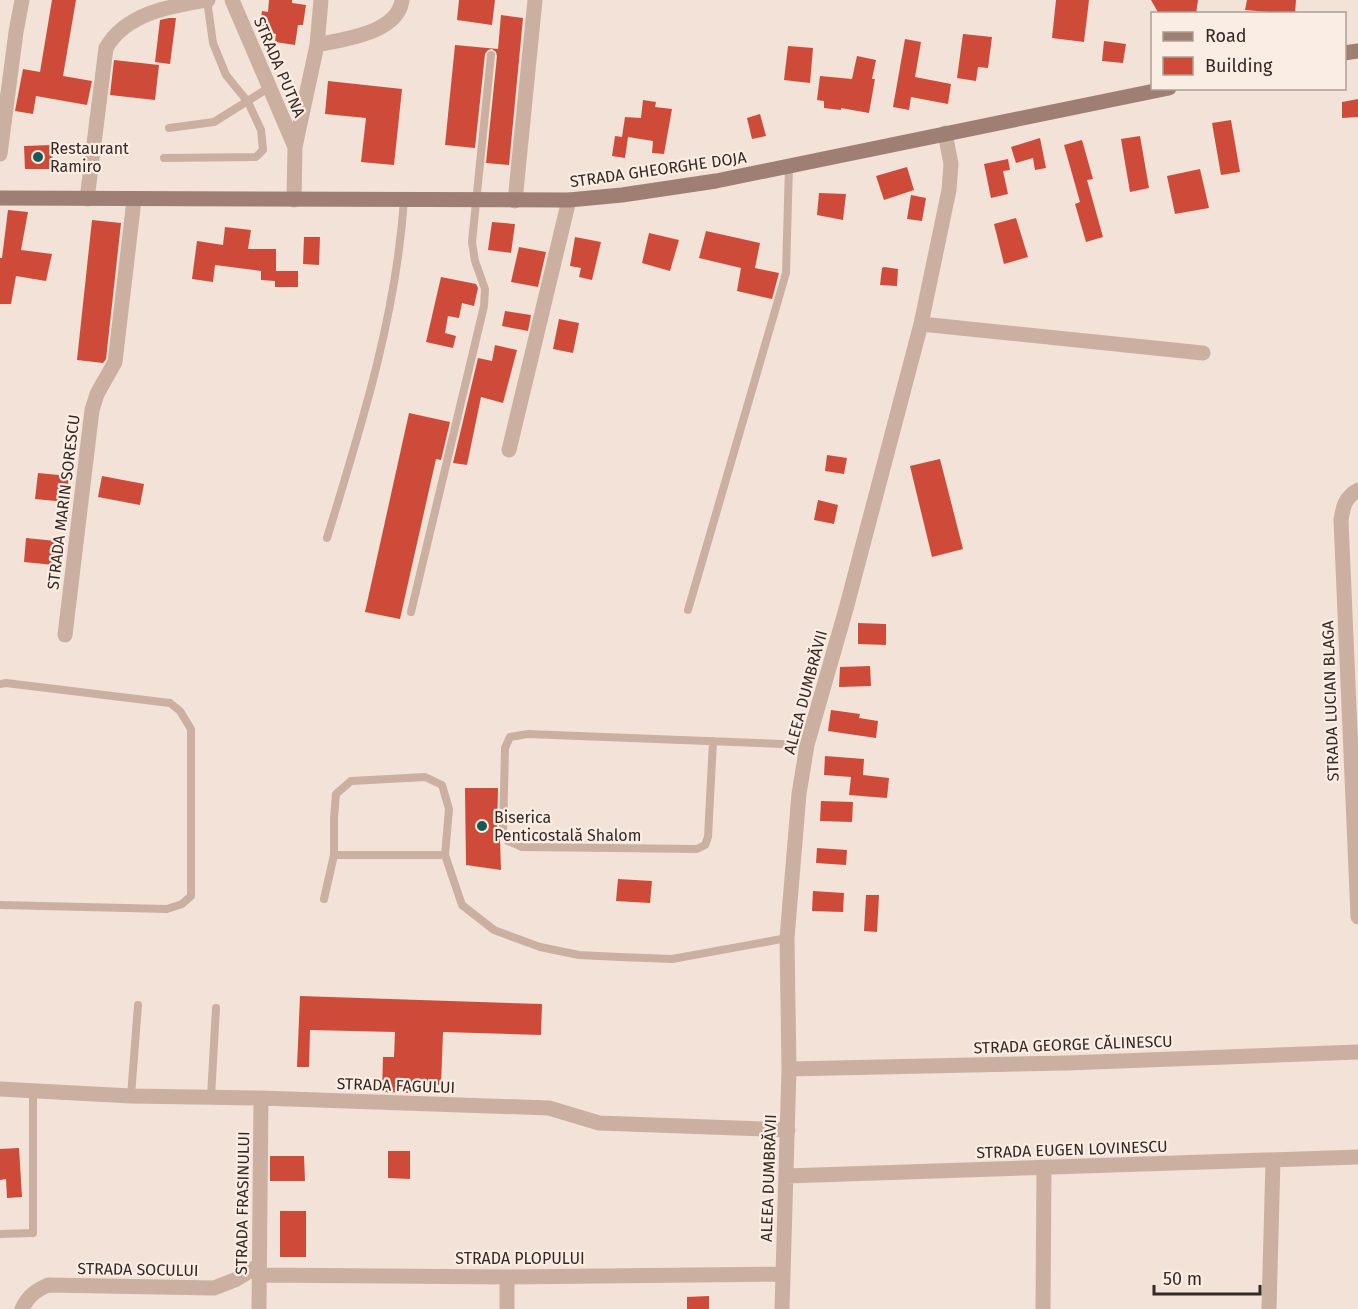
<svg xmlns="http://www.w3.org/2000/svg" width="1358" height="1309" font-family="'Fira Sans',sans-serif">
	<rect width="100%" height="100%" fill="#f3e2d7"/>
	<!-- building -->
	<path fill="#ce4b39" d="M 52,0 L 76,0 L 63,76 L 92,81 L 87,105 L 36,96 L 33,114 L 15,111 L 23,69 L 40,72 Z
		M 269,0 L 292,0 L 292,3 L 306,5 L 303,25 L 298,25 L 295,45 L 275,42 L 276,34 L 259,31 L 262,11 L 268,12 Z
		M 459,0 L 495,0 L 492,25 L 457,20 Z
		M 1056,0 L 1089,0 L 1084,42 L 1052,38 Z
		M 1151,0 L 1198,0 L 1196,14 L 1159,14 Z
		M 1247,0 L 1296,0 L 1295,14 L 1245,10 Z
		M 501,15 L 523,18 L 509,165 L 486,163 L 497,56 L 496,52 L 492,49 L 488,50 L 485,54 L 475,148 L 445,145 L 455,45 L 498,49 Z
		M 169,18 L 176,18 L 170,64 L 155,62 L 160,20 Z
		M 963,34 L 992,37 L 988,68 L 978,67 L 976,81 L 957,78 Z
		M 905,39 L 921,42 L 915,77 L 951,84 L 948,104 L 911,97 L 909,110 L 893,107 Z
		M 1104,41 L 1126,44 L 1123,63 L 1102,61 Z
		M 788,46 L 813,48 L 810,83 L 784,80 Z
		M 857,56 L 876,60 L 872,79 L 875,79 L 869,113 L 841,108 L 841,110 L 824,108 L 824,101 L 817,100 L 820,76 L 852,79 Z
		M 114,60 L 159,65 L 155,100 L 110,95 Z
		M 328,81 L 402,89 L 394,165 L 361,162 L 366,118 L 325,114 Z
		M 1358,99 L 1358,117 L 1342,118 L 1342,102 Z
		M 643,100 L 656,102 L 655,107 L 672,109 L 664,154 L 652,153 L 653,141 L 628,137 L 625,158 L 612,156 L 615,136 L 622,137 L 625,117 L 641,118 Z
		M 760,114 L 766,136 L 752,139 L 747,118 Z
		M 1231,120 L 1240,172 L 1221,175 L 1212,123 Z
		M 1140,136 L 1149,188 L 1130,192 L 1121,139 Z
		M 1040,138 L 1046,168 L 1035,170 L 1033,158 L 1016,163 L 1011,147 Z
		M 1082,140 L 1093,179 L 1087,180 L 1103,237 L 1086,242 L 1075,204 L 1080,202 L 1064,145 Z
		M 52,145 L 53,169 L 25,169 L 24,146 Z
		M 1008,159 L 1010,170 L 1003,171 L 1008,194 L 991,198 L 984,164 Z
		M 907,167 L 914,190 L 884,200 L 876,176 Z
		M 1200,169 L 1209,208 L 1175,214 L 1167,176 Z
		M 819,193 L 846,194 L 843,220 L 817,215 Z
		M 911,195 L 926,198 L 922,221 L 907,219 Z
		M 8,210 L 28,212 L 21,250 L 52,254 L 46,281 L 16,276 L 11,304 L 0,304 L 0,258 L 2,258 Z
		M 1016,218 L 1028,257 L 1004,264 L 994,224 Z
		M 92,220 L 121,223 L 106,359 L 103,363 L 77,360 Z
		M 492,222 L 515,224 L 511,253 L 488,250 Z
		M 225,227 L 251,230 L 248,249 L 276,249 L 276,271 L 298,271 L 298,287 L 275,287 L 275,281 L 261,280 L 261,271 L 215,265 L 213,282 L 192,279 L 197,241 L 223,245 Z
		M 706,231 L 760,243 L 755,268 L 779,273 L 772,299 L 737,291 L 741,268 L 699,258 Z
		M 649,233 L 679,240 L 670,271 L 642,263 Z
		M 304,237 L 320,237 L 319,265 L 303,264 Z
		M 575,237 L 601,242 L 592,280 L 579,277 L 581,268 L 570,266 Z
		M 519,247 L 546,252 L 538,287 L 511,282 Z
		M 884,267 L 898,269 L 897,286 L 880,285 L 882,268 Z
		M 441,277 L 476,284 L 478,288 L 474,306 L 462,303 L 459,318 L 448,316 L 445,333 L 456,336 L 453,348 L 426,342 Z
		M 505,311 L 531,315 L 528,331 L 502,326 Z
		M 559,319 L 579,323 L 573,353 L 553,349 Z
		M 495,345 L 517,350 L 503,403 L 481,397 L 467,465 L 453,463 L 478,358 L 492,361 Z
		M 409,413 L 450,422 L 441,460 L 436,459 L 400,619 L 365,612 Z
		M 827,455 L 847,458 L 844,474 L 825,471 Z
		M 940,459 L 963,549 L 932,557 L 910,466 Z
		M 38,473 L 69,476 L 66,502 L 35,499 Z
		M 102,476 L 144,484 L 140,505 L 98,497 Z
		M 818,500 L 838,505 L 834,524 L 814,520 Z
		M 26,538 L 56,541 L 54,565 L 24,562 Z
		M 858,623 L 886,624 L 886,645 L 858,644 Z
		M 870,666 L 871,686 L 839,687 L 840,667 Z
		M 831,710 L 860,714 L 859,718 L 878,721 L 876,738 L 828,731 Z
		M 825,756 L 864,759 L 863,775 L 889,778 L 887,798 L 849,795 L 851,777 L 824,775 Z
		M 465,788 L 498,788 L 497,832 L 500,840 L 501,870 L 466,865 Z
		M 821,801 L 853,802 L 852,822 L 820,821 Z
		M 817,848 L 847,850 L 846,865 L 816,863 Z
		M 618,879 L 652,881 L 650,903 L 616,901 Z
		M 813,891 L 844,893 L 843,912 L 812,911 Z
		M 866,895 L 879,895 L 877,932 L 864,931 Z
		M 300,996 L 542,1004 L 541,1035 L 443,1032 L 441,1085 L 412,1084 L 412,1093 L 382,1092 L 383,1057 L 394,1057 L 395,1032 L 310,1030 L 309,1067 L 297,1067 Z
		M 19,1148 L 22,1197 L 7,1198 L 6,1179 L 0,1180 L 0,1149 Z
		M 388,1151 L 410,1151 L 410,1179 L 388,1178 Z
		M 270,1156 L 304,1156 L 305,1181 L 270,1181 Z
		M 280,1211 L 306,1211 L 306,1257 L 280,1257 Z
		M 709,1296 L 709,1309 L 687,1309 L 687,1297 Z"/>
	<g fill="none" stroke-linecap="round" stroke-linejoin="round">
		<!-- lane -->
		<path stroke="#cbb0a2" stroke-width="8" d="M 169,128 L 214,122 L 270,87
			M 164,158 L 256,157 L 263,150 L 261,130 L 248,102 L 226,75 L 213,43 L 207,0
			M 327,538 C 361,427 396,317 404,200
			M 688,610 L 786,273 L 789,165
			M 411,612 L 484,306 L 485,289 L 475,261 L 472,242 L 491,55
			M 0,684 L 6,683 L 170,703 L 180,711 L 191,729 L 191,896 L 182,904 L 167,909 L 0,905
			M 713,741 L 708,837 L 705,845 L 697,849 L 522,847 L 508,841 L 503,832 L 505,748 L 510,737 L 528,734 L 807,745
			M 334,855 L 445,855
			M 324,899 L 334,855 L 334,818 L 336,794 L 351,781 L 425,777 L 442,785 L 449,809 L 445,855 L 462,905 L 494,930 L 540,947 L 579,955 L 619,957 L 672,959 L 787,938
			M 131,1096 L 138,1005
			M 211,1097 L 216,1008
			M 0,1234 L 33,1233 L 33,1090"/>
		<!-- street -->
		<path stroke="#cbb0a2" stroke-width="15" d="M 232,0 L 295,147
			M 317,45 C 344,39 398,33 402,0
			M 0,154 L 16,32 L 22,0
			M 87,199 L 106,48 C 126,13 171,6 208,0
			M 294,200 L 295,147 L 317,45 L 321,0
			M 515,201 L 535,0
			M 921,324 L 1203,353
			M 509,450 L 569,200
			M 1358,490 C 1345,497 1343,507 1341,520 L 1358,917
			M 65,635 L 92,410 L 97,394 L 115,362 L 134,200
			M 789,1069 L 1067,1063 L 1358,1052
			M 0,1089 L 131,1096 L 261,1098 L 549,1108 L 599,1123 L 788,1130
			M 786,1176 L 1358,1157
			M 259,1275 L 507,1277 L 782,1274
			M 22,1309 C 28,1296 35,1291 48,1285 L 214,1288 L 237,1279 L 259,1265
			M 259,1309 L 261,1098
			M 507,1309 L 507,1277
			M 782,1309 L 789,1069 L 787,938 L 799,794 L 807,745 L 846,609 L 921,324 L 949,190 L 951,164 L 945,133
			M 1043,1309 L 1044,1168
			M 1269,1309 L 1273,1160"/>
		<!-- secondary -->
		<path stroke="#9f7e74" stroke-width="15" d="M 1344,53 L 1358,51
			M 0,198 L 569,200 L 622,195 L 716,181 L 1169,88"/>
	</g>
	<!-- markers -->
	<g fill="#185955" stroke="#faede3" stroke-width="2">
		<circle cx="38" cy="157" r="6"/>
		<circle cx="482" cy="826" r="6"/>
	</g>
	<g text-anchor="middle" stroke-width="4.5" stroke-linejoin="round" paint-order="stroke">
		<!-- street labels -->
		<g font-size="16" fill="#352825" stroke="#faede3">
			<text transform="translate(280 67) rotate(67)" y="6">STRADA PUTNA</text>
			<text transform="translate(658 169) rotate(-8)" y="6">STRADA GHEORGHE DOJA</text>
			<text transform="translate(63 502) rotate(-83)" y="6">STRADA MARIN SORESCU</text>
			<text transform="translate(805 692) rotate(-75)" y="6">ALEEA DUMBRĂVII</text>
			<text transform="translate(1330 701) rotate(-92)" y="6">STRADA LUCIAN BLAGA</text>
			<text transform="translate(1073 1044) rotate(-2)" y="6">STRADA GEORGE CĂLINESCU</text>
			<text transform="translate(396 1085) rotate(2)" y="6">STRADA FAGULUI</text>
			<text transform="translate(1072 1149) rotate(-2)" y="6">STRADA EUGEN LOVINESCU</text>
			<text transform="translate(768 1178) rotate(-88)" y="6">ALEEA DUMBRĂVII</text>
			<text transform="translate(242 1203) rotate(-89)" y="6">STRADA FRASINULUI</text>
			<text x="520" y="1264">STRADA PLOPULUI</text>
			<text transform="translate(138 1269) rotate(1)" y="6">STRADA SOCULUI</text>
		</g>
		<!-- poi labels -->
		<g font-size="16" fill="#352825" stroke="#faede3" text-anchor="start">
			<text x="50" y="154">Restaurant<tspan x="50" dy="18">Ramiro</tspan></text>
			<text x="494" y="823">Biserica<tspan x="494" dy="18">Penticostală Shalom</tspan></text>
		</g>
	</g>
	<!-- legend -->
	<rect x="1151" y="12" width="195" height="78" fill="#faede3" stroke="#ab9e97" stroke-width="1.5"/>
	<rect x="1163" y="32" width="30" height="9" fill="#9f7e74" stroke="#ab9e97" stroke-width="1.5"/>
	<text x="1205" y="42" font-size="18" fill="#352825">Road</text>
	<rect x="1163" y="57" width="30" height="18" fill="#ce4b39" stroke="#ab9e97" stroke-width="1.5"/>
	<text x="1205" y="72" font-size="18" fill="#352825">Building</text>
	<!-- scale -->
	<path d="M1154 1285v9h106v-9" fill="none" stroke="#352825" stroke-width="3"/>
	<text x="1163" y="1285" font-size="18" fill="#352825" stroke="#faede3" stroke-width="4.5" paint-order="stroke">50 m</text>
</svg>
